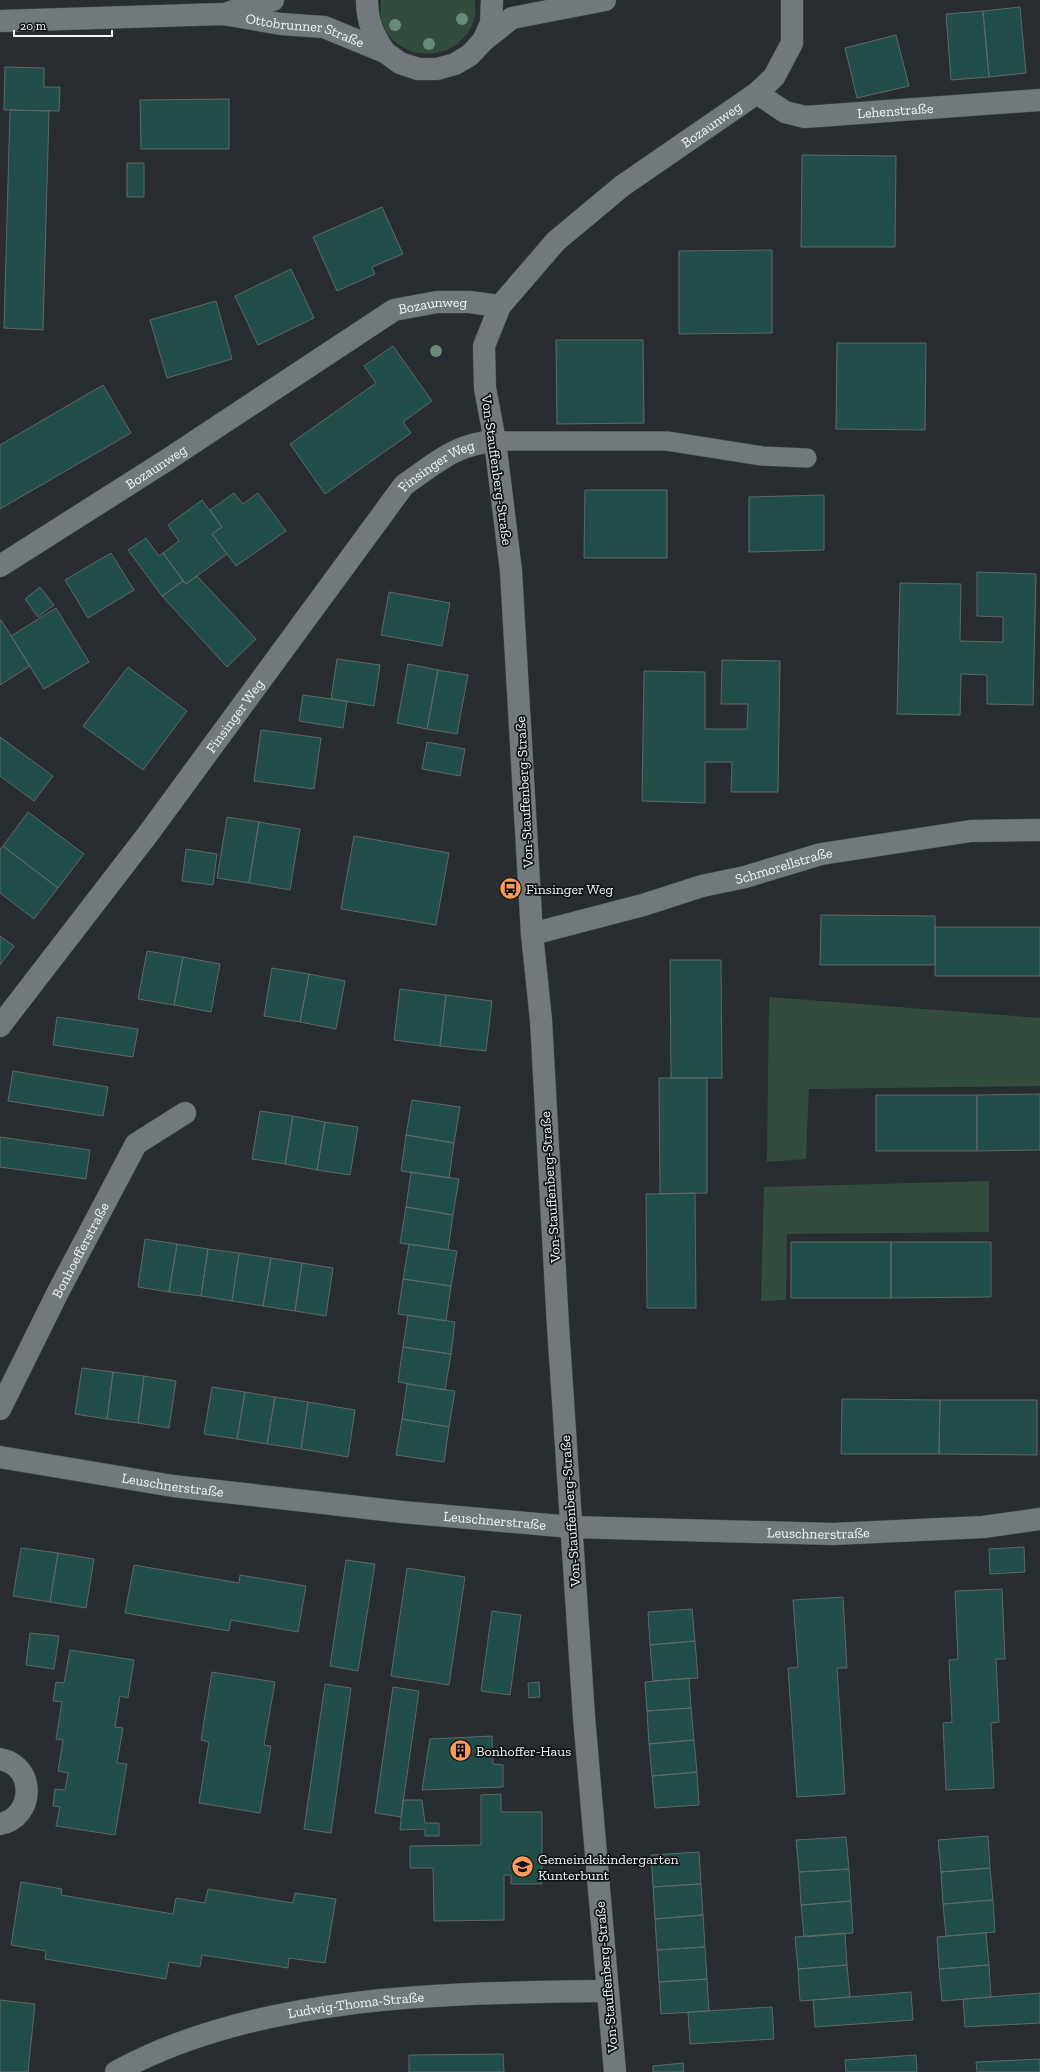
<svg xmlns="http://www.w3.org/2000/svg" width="1040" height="2072" font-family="'Zilla Slab',serif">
	<rect width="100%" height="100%" fill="#272d30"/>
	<!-- green -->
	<path fill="#344c3d" d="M 381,0 L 475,0 C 475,5 476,11 475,15 C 465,65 393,67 381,18 C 380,13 381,6 381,0 Z
		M 769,997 L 1040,1018 L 1040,1086 L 809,1089 L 806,1159 L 767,1162 Z
		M 989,1181 L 989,1232 L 787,1234 L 786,1300 L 761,1301 L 764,1187 Z"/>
	<!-- building -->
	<path fill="#214e4b" stroke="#606867" d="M 1020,7 L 1026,73 L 989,77 L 983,11 Z
		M 983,11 L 989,77 L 951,80 L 946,14 Z
		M 896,35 L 909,86 L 857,98 L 845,48 Z
		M 5,67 L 44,68 L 44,87 L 60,87 L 59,111 L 4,110 Z
		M 229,99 L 229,149 L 141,149 L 140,100 Z
		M 10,110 L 49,111 L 43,330 L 4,328 Z
		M 802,155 L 896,156 L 895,247 L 801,247 Z
		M 127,163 L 144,163 L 144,197 L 127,197 Z
		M 382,207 L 403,254 L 372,267 L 375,274 L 337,291 L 313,237 Z
		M 772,250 L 772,333 L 679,334 L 679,251 Z
		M 291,269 L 314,318 L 258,345 L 235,296 Z
		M 216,301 L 232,359 L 167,378 L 150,320 Z
		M 556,340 L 643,340 L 644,423 L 557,424 Z
		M 837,343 L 926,343 L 925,430 L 836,429 Z
		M 393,346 L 432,401 L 403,422 L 411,433 L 325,494 L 290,444 L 376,383 L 364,366 Z
		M 103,385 L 131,433 L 0,509 L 0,445 Z
		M 585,490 L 667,490 L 667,558 L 584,558 Z
		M 234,493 L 243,504 L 258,493 L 286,531 L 236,566 L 212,534 L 222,527 L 210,510 Z
		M 824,495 L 824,550 L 749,552 L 749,497 Z
		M 202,500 L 222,527 L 212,534 L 227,554 L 186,584 L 163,553 L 179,541 L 168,525 Z
		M 146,538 L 159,556 L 163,553 L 183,581 L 162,596 L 128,550 Z
		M 111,553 L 134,590 L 88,618 L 65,580 Z
		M 977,572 L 1036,574 L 1033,705 L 987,704 L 987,675 L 961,674 L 960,715 L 897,714 L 900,583 L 961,584 L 960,641 L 1003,642 L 1003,617 L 977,616 Z
		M 197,576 L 256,639 L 227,667 L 162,596 L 183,581 L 186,584 Z
		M 40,587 L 54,605 L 38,617 L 25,599 Z
		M 389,592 L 450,603 L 442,646 L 381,635 Z
		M 56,608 L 89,662 L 44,689 L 11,636 Z
		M 1,620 L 30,666 L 0,685 L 0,621 Z
		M 337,659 L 380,665 L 374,706 L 331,699 Z
		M 722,660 L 780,661 L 778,792 L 731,792 L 732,762 L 705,762 L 705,803 L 642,801 L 644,671 L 705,672 L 705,729 L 747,729 L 748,704 L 721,704 Z
		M 408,664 L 438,670 L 427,729 L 397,723 Z
		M 128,667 L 187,711 L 143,770 L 83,726 Z
		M 438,670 L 468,675 L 457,734 L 427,729 Z
		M 303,695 L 347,701 L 343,728 L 299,721 Z
		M 261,730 L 321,738 L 314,789 L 254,781 Z
		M 0,737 L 53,776 L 34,801 L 0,776 Z
		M 427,742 L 465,749 L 460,776 L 422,769 Z
		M 28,812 L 84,854 L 58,888 L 3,846 Z
		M 227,817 L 259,822 L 249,883 L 217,878 Z
		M 259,822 L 300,829 L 290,890 L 249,883 Z
		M 354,836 L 449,853 L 436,925 L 341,909 Z
		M 3,846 L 58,888 L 34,919 L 0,893 L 0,849 Z
		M 186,849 L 217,854 L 213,885 L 182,881 Z
		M 821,915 L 935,916 L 935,965 L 820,965 Z
		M 935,927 L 1040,927 L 1040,976 L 935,976 Z
		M 0,936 L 14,946 L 0,965 Z
		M 147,951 L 183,957 L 174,1005 L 138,999 Z
		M 183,957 L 220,964 L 211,1012 L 174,1005 Z
		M 670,960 L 721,960 L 722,1078 L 671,1078 Z
		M 272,968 L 309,974 L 300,1022 L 264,1016 Z
		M 309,974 L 345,981 L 336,1029 L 300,1022 Z
		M 400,989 L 446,995 L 440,1046 L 394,1040 Z
		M 446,995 L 492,1001 L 486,1051 L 440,1046 Z
		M 57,1017 L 138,1029 L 133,1057 L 53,1045 Z
		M 13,1071 L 108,1087 L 103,1116 L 8,1101 Z
		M 659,1078 L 707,1078 L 707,1193 L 660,1194 Z
		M 1040,1094 L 1040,1150 L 977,1151 L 977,1095 Z
		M 876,1095 L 977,1095 L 977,1151 L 876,1151 Z
		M 412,1100 L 460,1107 L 454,1143 L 406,1135 Z
		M 260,1111 L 293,1116 L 285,1164 L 252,1159 Z
		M 293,1116 L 325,1122 L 317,1170 L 285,1164 Z
		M 325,1122 L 358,1127 L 350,1175 L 317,1170 Z
		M 406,1135 L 454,1143 L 449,1178 L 401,1171 Z
		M 0,1137 L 90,1150 L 86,1179 L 0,1167 Z
		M 411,1172 L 459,1179 L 453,1215 L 406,1207 Z
		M 695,1193 L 696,1308 L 647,1308 L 646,1194 Z
		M 406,1207 L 453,1215 L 448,1250 L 400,1243 Z
		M 145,1239 L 177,1244 L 169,1292 L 138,1287 Z
		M 791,1242 L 891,1242 L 891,1298 L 791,1298 Z
		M 891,1242 L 991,1242 L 991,1297 L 891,1298 Z
		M 177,1244 L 208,1249 L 201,1296 L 169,1292 Z
		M 409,1244 L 457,1251 L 451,1286 L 403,1279 Z
		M 208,1249 L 239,1253 L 232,1301 L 201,1296 Z
		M 239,1253 L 271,1258 L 263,1306 L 232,1301 Z
		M 271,1258 L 302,1263 L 295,1311 L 263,1306 Z
		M 302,1263 L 333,1268 L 326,1316 L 295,1311 Z
		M 403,1279 L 451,1286 L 446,1321 L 398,1314 Z
		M 408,1315 L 455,1322 L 451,1354 L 403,1347 Z
		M 403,1347 L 451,1354 L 445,1390 L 398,1382 Z
		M 82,1368 L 113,1372 L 107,1419 L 75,1414 Z
		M 113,1372 L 144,1376 L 138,1423 L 107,1419 Z
		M 144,1376 L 176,1381 L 169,1428 L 138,1423 Z
		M 407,1384 L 455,1391 L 449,1427 L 402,1419 Z
		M 212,1387 L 245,1392 L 237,1439 L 204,1434 Z
		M 245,1392 L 275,1397 L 267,1444 L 237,1439 Z
		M 275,1397 L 308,1402 L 301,1449 L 267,1444 Z
		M 842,1399 L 940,1400 L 939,1454 L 841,1454 Z
		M 940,1400 L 1037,1400 L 1037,1455 L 939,1454 Z
		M 308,1402 L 355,1410 L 348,1457 L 301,1449 Z
		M 402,1419 L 449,1427 L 444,1462 L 396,1455 Z
		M 1024,1547 L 1025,1572 L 990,1574 L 989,1549 Z
		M 21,1548 L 58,1553 L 50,1602 L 13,1596 Z
		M 58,1553 L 94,1559 L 86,1608 L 50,1602 Z
		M 346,1560 L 375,1564 L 358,1671 L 330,1666 Z
		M 134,1565 L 239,1583 L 240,1575 L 306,1586 L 298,1632 L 231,1620 L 229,1631 L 125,1613 Z
		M 407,1568 L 465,1577 L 449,1685 L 391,1676 Z
		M 1002,1589 L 1005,1659 L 996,1659 L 999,1722 L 991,1723 L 994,1788 L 946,1790 L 943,1723 L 952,1722 L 949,1660 L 958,1659 L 955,1591 Z
		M 843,1597 L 847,1668 L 837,1668 L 845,1794 L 797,1797 L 788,1668 L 798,1667 L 793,1600 Z
		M 692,1609 L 695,1641 L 650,1645 L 648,1612 Z
		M 492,1611 L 521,1615 L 510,1695 L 481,1691 Z
		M 30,1633 L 59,1636 L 54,1669 L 26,1665 Z
		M 695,1641 L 698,1678 L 653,1681 L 650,1645 Z
		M 70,1650 L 134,1660 L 128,1698 L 120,1696 L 115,1727 L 123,1728 L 117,1763 L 127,1764 L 115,1835 L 56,1826 L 60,1807 L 53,1806 L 55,1789 L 65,1790 L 68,1773 L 58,1771 L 63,1740 L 56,1739 L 62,1702 L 53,1701 L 56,1682 L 64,1683 Z
		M 212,1672 L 275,1682 L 264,1745 L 271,1746 L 260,1813 L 199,1803 L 209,1742 L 201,1740 Z
		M 689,1678 L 691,1708 L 647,1711 L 645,1682 Z
		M 539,1682 L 540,1697 L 529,1698 L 528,1683 Z
		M 325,1684 L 351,1688 L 331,1833 L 304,1829 Z
		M 393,1687 L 419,1691 L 401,1817 L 375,1813 Z
		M 691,1708 L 694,1740 L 649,1744 L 647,1711 Z
		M 492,1736 L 493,1764 L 503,1765 L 503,1787 L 422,1790 L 430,1739 Z
		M 694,1740 L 697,1772 L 652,1776 L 649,1744 Z
		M 697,1772 L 699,1805 L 655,1808 L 652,1776 Z
		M 501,1794 L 501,1812 L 542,1812 L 542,1884 L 511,1884 L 511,1875 L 504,1875 L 504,1920 L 434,1921 L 433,1868 L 410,1868 L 410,1846 L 481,1845 L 481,1795 Z
		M 403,1800 L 422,1800 L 425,1823 L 439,1823 L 439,1836 L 425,1836 L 425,1829 L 400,1830 Z
		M 988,1836 L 990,1868 L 941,1872 L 938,1840 Z
		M 846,1837 L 849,1869 L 799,1872 L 796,1840 Z
		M 699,1852 L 701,1884 L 653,1887 L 651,1855 Z
		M 990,1868 L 993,1900 L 943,1904 L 941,1872 Z
		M 849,1869 L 851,1901 L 801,1905 L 799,1872 Z
		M 21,1882 L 62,1889 L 61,1895 L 173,1914 L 176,1898 L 205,1903 L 208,1889 L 293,1903 L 295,1893 L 336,1899 L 325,1963 L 289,1958 L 288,1968 L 202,1955 L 200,1967 L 169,1962 L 166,1979 L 45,1959 L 46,1951 L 11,1945 Z
		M 701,1884 L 703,1915 L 655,1919 L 653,1887 Z
		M 993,1900 L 995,1932 L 946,1936 L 943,1904 Z
		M 851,1901 L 853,1933 L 804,1937 L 801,1905 Z
		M 703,1915 L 705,1947 L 657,1950 L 655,1919 Z
		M 845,1933 L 847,1965 L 798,1969 L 795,1937 Z
		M 986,1933 L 989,1965 L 939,1969 L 937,1937 Z
		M 705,1947 L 707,1979 L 659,1982 L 657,1950 Z
		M 847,1965 L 850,1997 L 800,2001 L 798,1969 Z
		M 989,1965 L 991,1997 L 942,2001 L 939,1969 Z
		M 707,1979 L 709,2011 L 661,2014 L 659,1982 Z
		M 911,1992 L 913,2020 L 815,2027 L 813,2000 Z
		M 1040,1993 L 1040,2023 L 965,2027 L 963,1999 Z
		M 0,2000 L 35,2004 L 28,2072 L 0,2072 Z
		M 772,2007 L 774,2039 L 690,2044 L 688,2012 Z
		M 503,2054 L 504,2072 L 409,2072 L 409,2055 Z
		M 916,2055 L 917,2072 L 846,2072 L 845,2060 Z
		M 1040,2059 L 1040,2072 L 977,2072 L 976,2062 Z
		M 683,2063 L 684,2072 L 653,2072 L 653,2066 Z"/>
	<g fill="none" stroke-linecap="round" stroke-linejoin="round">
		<defs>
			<path id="lane" d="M 495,441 L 667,441 L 762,456 L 807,458"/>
			<g id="street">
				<path id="s1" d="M 757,93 L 785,112 L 805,117 L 1040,100"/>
				<path id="s2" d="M 0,566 L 167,460 L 394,310 L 437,302 L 469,302 L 500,306"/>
				<path id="s3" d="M 532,934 L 643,905 L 702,886 L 745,877 L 821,854 L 971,831 L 1040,830"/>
				<path id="s4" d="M 0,1026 L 148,834 L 404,485 C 436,463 455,444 495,441"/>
				<path id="s5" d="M 0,1409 L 58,1292 L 136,1144 L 185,1113"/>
				<path id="s6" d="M 0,1457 L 173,1486 L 402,1512 L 571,1527 L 833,1534 L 983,1527 L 1040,1519"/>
				<path d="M 0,1759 C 37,1766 34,1818 0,1824"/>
				<path id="s7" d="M 116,2072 C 257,1994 449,1993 607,1991"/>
				<path id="s8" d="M 615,2072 L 584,1717 L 558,1326 L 541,1020 L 532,934 L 511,571 L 495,441 L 485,388 L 484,346 L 500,306 L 556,241 L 622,186 L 757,93 L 774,77 L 792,43 L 792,0"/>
			</g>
			<g id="secondary">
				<path d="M 367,0 C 367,21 373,35 385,52"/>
				<path d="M 230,12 L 273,0"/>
				<path id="s9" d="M 0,21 L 223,14 L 281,24 L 324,27 L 385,52 L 400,63 L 418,69 L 437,69 L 455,64 L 470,55 L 483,41 L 512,18 L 605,0"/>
				<path d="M 483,41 L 491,23 L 492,0"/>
			</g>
		</defs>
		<!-- lane casing -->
		<use href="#lane" stroke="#464b4e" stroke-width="20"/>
		<!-- street casing -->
		<use href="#street" stroke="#464b4e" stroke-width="23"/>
		<!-- secondary casing -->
		<use href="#secondary" stroke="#464b4e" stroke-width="23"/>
		<!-- lane -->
		<use href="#lane" stroke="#72797c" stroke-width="19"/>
		<!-- street -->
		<use href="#street" stroke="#72797c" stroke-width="22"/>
		<!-- secondary -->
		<use href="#secondary" stroke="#72797c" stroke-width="22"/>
	</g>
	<!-- trees -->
	<g fill="#688a78">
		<circle cx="462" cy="19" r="6"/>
		<circle cx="395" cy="25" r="6"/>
		<circle cx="429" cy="44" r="6"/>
		<circle cx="436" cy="351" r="6"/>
	</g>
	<!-- icons -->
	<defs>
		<symbol id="bus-disc" viewBox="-11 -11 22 22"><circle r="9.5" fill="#ff9b5a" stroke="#121516"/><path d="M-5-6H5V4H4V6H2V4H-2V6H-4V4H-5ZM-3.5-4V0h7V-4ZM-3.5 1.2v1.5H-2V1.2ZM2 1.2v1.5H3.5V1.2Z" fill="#111"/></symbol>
		<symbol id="building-disc" viewBox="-11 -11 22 22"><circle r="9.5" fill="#ff9b5a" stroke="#121516"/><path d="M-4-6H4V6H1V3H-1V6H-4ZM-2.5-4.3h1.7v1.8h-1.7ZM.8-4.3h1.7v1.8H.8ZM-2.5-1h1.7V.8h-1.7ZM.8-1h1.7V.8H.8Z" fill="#111"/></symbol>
		<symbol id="school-disc" viewBox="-11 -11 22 22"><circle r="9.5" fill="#ff9b5a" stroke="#121516"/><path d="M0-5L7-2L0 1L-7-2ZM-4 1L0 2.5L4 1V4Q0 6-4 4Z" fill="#111"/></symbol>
	</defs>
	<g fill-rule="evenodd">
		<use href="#bus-disc" x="498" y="876" width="25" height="25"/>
		<use href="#building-disc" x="448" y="1738" width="25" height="25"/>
		<use href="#school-disc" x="510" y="1854" width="25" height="25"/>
	</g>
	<g text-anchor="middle" stroke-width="3.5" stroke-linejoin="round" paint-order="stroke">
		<!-- street labels -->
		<g font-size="14" fill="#f1f5f7" stroke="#121516">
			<text dy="5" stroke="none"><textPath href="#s9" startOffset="307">Ottobrunner Straße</textPath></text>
			<text dy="5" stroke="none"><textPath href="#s1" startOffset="145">Lehenstraße</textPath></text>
			<text dy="5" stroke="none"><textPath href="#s8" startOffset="2055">Bozaunweg</textPath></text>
			<text dy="5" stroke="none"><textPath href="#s2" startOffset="509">Bozaunweg</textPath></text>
			<text dy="5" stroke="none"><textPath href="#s2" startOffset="185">Bozaunweg</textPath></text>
			<text dy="5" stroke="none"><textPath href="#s4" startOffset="713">Finsinger Weg</textPath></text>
			<text transform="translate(497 470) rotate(82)" y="5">Von-Stauffenberg-Straße</text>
			<text dy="5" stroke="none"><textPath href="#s4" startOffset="389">Finsinger Weg</textPath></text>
			<text transform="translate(524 792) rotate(-93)" y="5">Von-Stauffenberg-Straße</text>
			<text dy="5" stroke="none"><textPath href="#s3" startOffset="261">Schmorellstraße</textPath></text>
			<text transform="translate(550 1187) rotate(-94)" y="5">Von-Stauffenberg-Straße</text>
			<text dy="5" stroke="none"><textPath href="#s5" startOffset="178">Bonhoefferstraße</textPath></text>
			<text dy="5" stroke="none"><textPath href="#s6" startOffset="175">Leuschnerstraße</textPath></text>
			<text transform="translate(570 1511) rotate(-94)" y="5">Von-Stauffenberg-Straße</text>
			<text dy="5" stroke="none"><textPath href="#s6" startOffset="499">Leuschnerstraße</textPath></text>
			<text dy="5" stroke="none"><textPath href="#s6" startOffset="823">Leuschnerstraße</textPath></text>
			<text transform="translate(606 1977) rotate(-95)" y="5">Von-Stauffenberg-Straße</text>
			<text dy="5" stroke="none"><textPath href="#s7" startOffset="251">Ludwig-Thoma-Straße</textPath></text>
		</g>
		<!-- poi labels -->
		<g font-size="14" fill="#f1f5f7" stroke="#121516" text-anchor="start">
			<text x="526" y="894">Finsinger Weg</text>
			<text x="476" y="1756">Bonhoffer-Haus</text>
			<text x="538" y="1864">Gemeindekindergarten<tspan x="538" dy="16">Kunterbunt</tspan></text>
		</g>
	</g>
	<!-- scale -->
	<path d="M14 30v6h98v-6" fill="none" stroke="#f1f5f7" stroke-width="2"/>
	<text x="20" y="30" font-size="12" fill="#f1f5f7" stroke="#121516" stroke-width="3" paint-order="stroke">20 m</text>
</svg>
